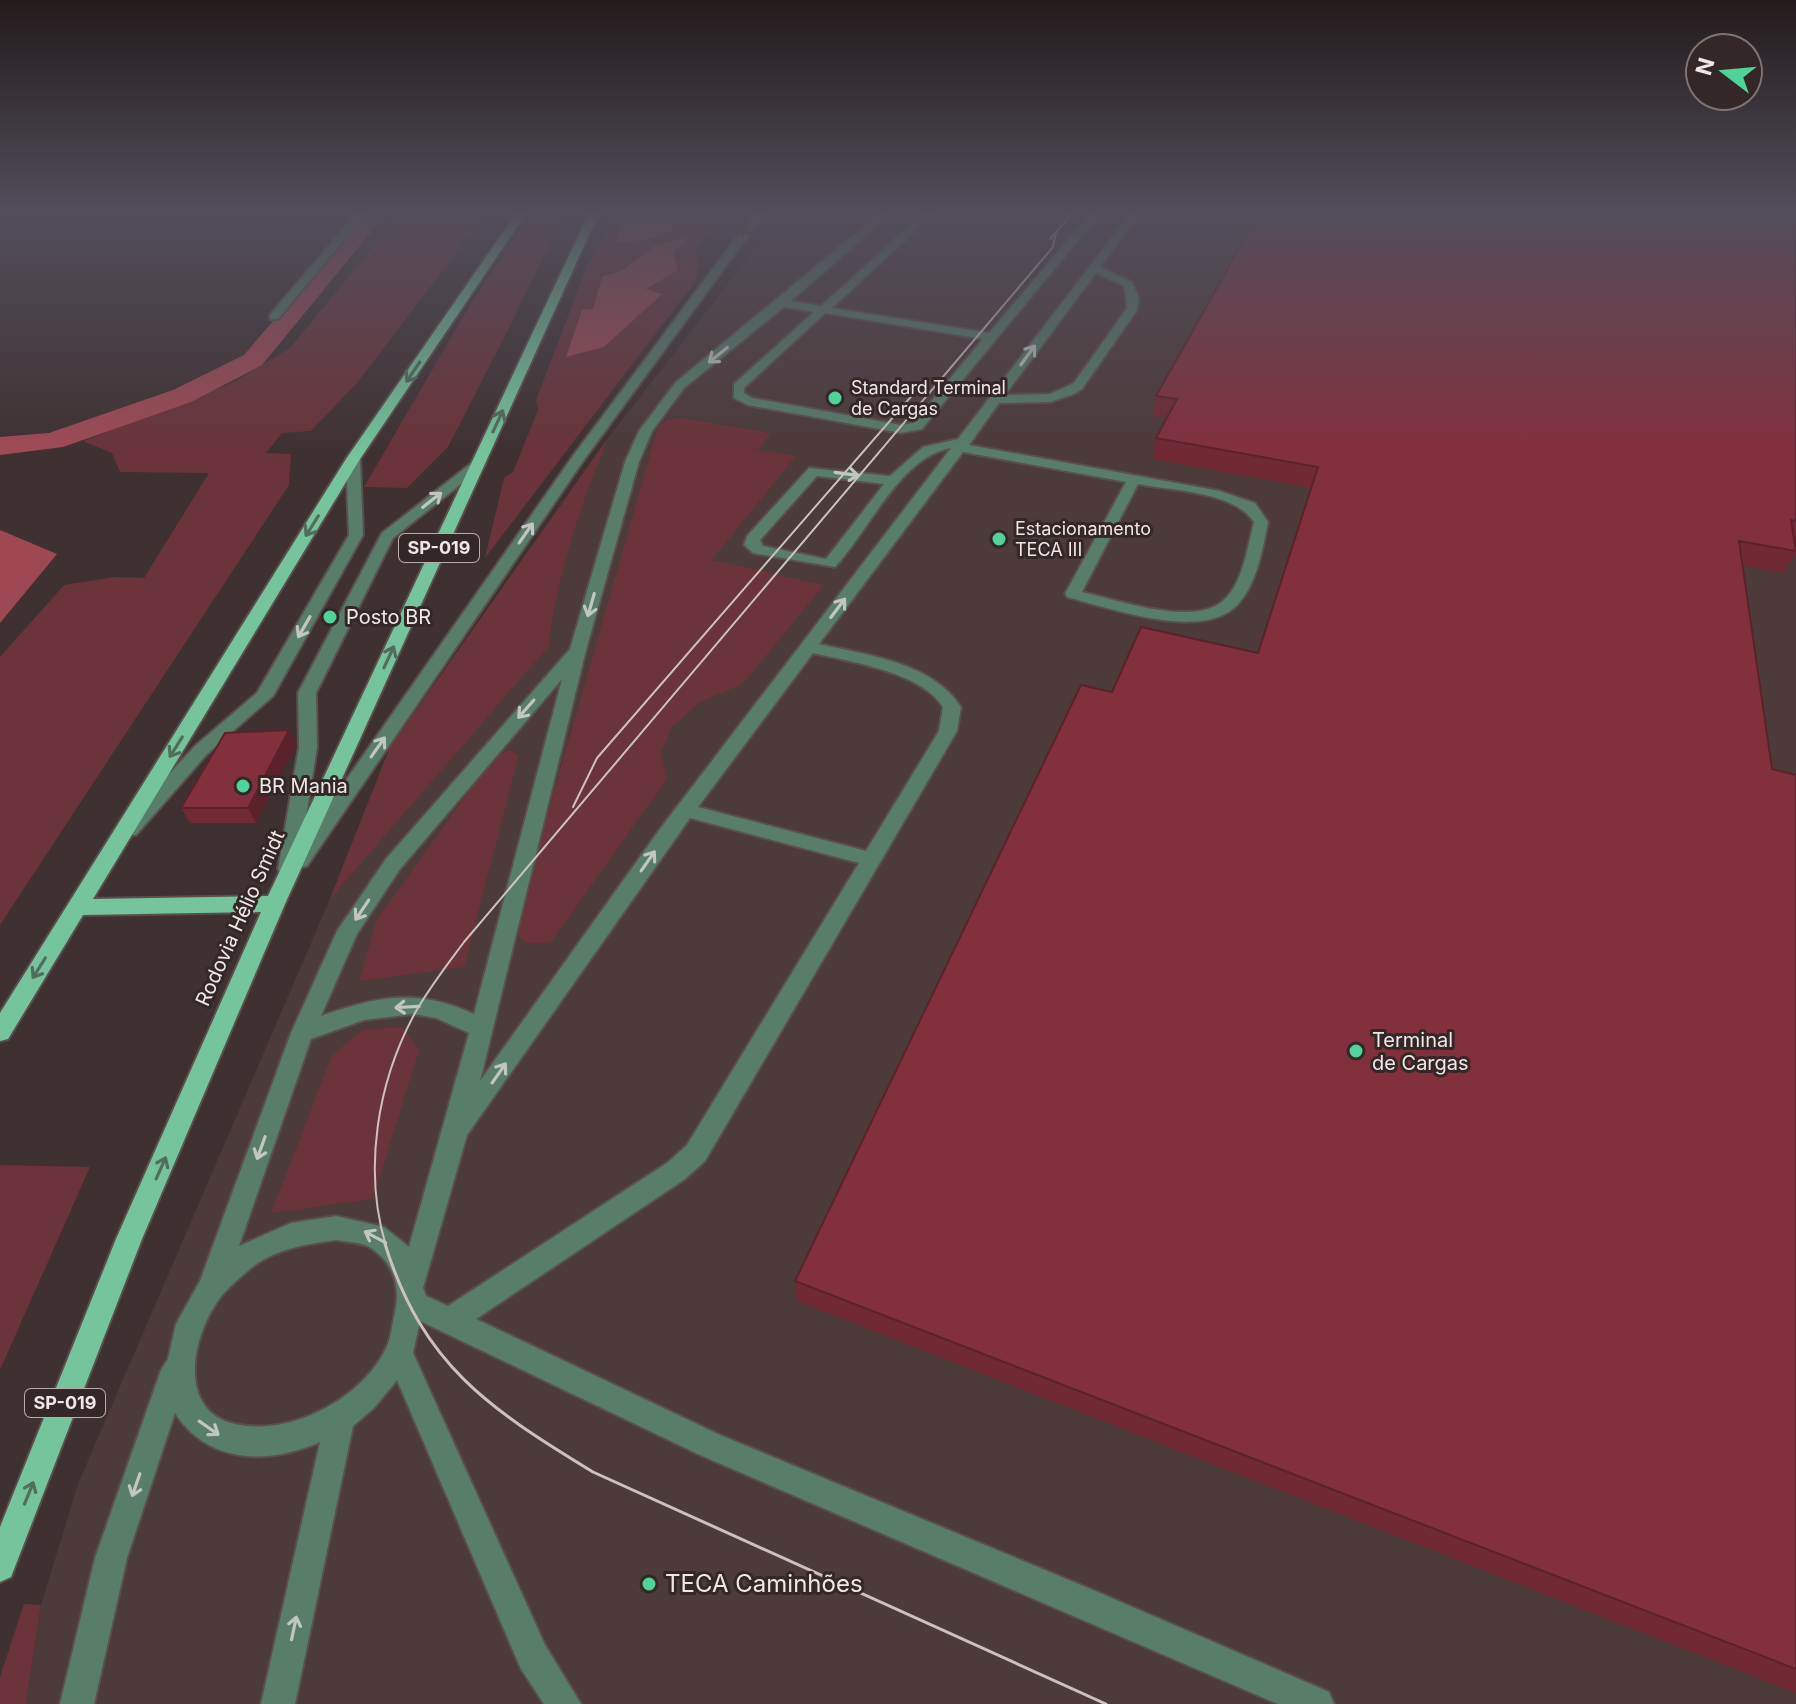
<svg xmlns="http://www.w3.org/2000/svg" width="1796" height="1704" font-family="Inter,sans-serif">
	<rect width="100%" height="100%" fill="#3f3132"/>
	<!-- built -->
	<path fill="#4d3a3a" d="M 726,215 L 1796,215 L 1796,1704 L 26,1704 L 41,1605 L 78,1484 L 330,899 L 390,747 L 608,438 L 767,234 L 710,229 Z"/>
	<!-- green -->
	<path fill="#6b333a" fill-rule="evenodd" d="M 399,215 L 485,215 L 357,383 L 311,431 L 282,433 L 266,453 L 291,454 L 289,485 L 0,925 L 0,657 L 64,585 L 115,577 L 144,578 L 209,473 L 120,472 L 112,453 L 83,441 L 232,383 L 290,348 Z
		M 529,215 L 563,215 L 512,322 L 448,447 L 407,488 L 364,487 L 471,303 Z
		M 616,215 L 628,215 L 623,221 L 617,243 L 677,226 L 682,215 L 726,215 L 695,248 L 699,265 L 695,282 L 485,558 L 504,478 L 513,472 L 538,410 L 536,400 L 588,264 ZM 692,235 L 673,252 L 645,289 L 661,294 L 604,347 L 582,310 L 593,310 L 602,277 L 623,270 L 656,245 Z
		M 682,418 L 771,433 L 758,450 L 796,456 L 712,560 L 824,585 L 743,684 L 700,702 L 672,727 L 661,752 L 667,779 L 550,943 L 526,943 L 514,932 L 658,427 L 667,420 Z
		M 608,438 C 584,496 554,584 549,646 L 330,899 L 390,747 Z
		M 510,750 L 519,755 L 464,967 L 359,981 L 376,921 L 493,757 Z
		M 402,1027 L 419,1050 L 373,1199 L 271,1213 L 332,1055 L 363,1030 Z
		M 0,1165 L 90,1167 L 0,1370 Z
		M 24,1604 L 41,1605 L 26,1704 L 0,1704 L 0,1677 Z"/>
	<!-- forest -->
	<path fill="#9e4853" d="M 628,215 L 682,215 C 670,239 641,241 616,243 L 623,221 Z
		M 694,234 L 673,252 L 678,270 L 646,289 L 662,294 L 604,347 L 566,357 L 582,310 L 593,309 L 602,277 L 623,270 L 656,245 Z
		M 0,530 L 57,554 L 0,623 Z"/>
	<g fill="none" stroke-linecap="round" stroke-linejoin="round">
		<!-- canal -->
		<path fill="#a04a55" fill-rule="evenodd" d="M 364,215 L 385,215 L 262,365 L 191,402 L 63,447 L 0,455 L 0,437 L 49,433 L 173,390 L 244,355 Z"/>
		<defs>
			<path id="minor" d="M 355,215 L 365,215 L 278,319 L 270,319 L 270,315 Z
				M 754,215 L 764,215 L 753,230 L 745,230 Z
				M 878,215 L 889,215 L 791,301 L 821,306 L 922,215 L 932,215 L 832,308 L 989,333 L 1089,215 L 1099,215 L 922,429 L 901,433 L 748,405 L 734,398 L 734,384 L 814,312 L 784,307 L 684,388 L 652,431 L 639,462 L 586,650 L 480,1081 L 660,829 L 951,448 C 900,457 869,531 835,567 L 753,553 L 744,545 L 747,536 L 809,468 L 890,476 L 923,447 L 958,439 L 1129,215 L 1139,215 L 1100,267 L 1132,282 L 1139,298 L 1137,310 L 1082,389 L 1074,394 L 1050,402 L 999,403 L 969,445 L 1220,491 L 1255,503 L 1268,522 C 1263,548 1257,583 1239,603 C 1206,643 1110,608 1067,597 L 1065,594 L 1126,482 L 963,452 L 819,644 C 867,655 932,662 961,707 L 957,731 L 705,1161 L 685,1179 L 476,1319 L 720,1435 L 1093,1590 L 1329,1692 L 1334,1704 L 1278,1704 L 700,1455 L 420,1321 L 413,1353 L 545,1645 L 581,1704 L 544,1704 L 521,1669 L 397,1380 L 374,1408 L 353,1426 L 295,1704 L 261,1704 L 320,1442 C 268,1465 208,1464 175,1413 L 127,1558 L 94,1704 L 60,1704 L 95,1558 L 161,1370 L 168,1359 L 176,1324 L 200,1281 L 291,1033 L 337,931 L 386,859 L 570,649 L 625,462 L 639,431 L 676,382 ZM 1096,273 L 1124,286 L 1127,308 L 1074,383 L 1050,394 L 1005,395 ZM 825,313 L 983,339 L 913,423 L 901,425 L 752,398 L 744,393 L 744,388 ZM 817,476 L 884,484 L 826,559 L 763,546 L 760,540 ZM 1138,484 C 1173,491 1233,491 1254,522 C 1248,545 1243,581 1226,598 C 1198,629 1118,600 1082,592 ZM 813,653 C 851,662 921,672 943,707 L 939,731 L 866,851 L 698,807 ZM 562,679 L 474,1014 C 417,988 378,996 321,1016 L 357,934 L 400,869 ZM 690,818 L 859,863 L 687,1145 L 667,1163 L 448,1306 L 426,1296 L 423,1288 L 467,1135 ZM 414,1014 L 436,1018 L 469,1033 L 409,1247 L 384,1227 L 336,1216 L 291,1223 L 239,1246 L 311,1039 L 364,1020 ZM 336,1240 C 346,1242 362,1242 371,1248 C 396,1265 401,1289 394,1317 C 392,1326 391,1337 387,1346 C 364,1398 290,1437 235,1424 C 176,1411 192,1335 220,1298 C 228,1287 244,1274 255,1265 C 279,1248 308,1244 336,1240 Z
				M 739,234 L 748,236 L 583,461 L 307,866 L 298,868 L 295,874 L 281,874 L 278,869 L 299,747 L 298,693 L 382,533 L 473,462 L 485,465 L 393,538 L 316,693 L 317,747 L 302,843 L 573,456 Z
				M 353,455 L 360,459 L 363,535 L 273,696 L 207,754 L 136,835 L 122,835 L 119,830 L 122,825 L 195,746 L 257,693 L 349,535 L 346,459 Z"/>
			<path id="major" d="M 515,215 L 525,215 L 360,459 L 93,899 L 268,896 L 588,215 L 598,215 L 285,904 L 142,1239 L 11,1577 L 0,1582 L 0,1527 L 116,1239 L 261,912 L 83,915 L 8,1039 L 0,1041 L 0,1013 L 346,459 Z"/>
		</defs>
		<!-- minor casing -->
		<use href="#minor" stroke="#5b4e4f" stroke-width="4"/>
		<!-- major casing -->
		<use href="#major" stroke="#5b4e4f" stroke-width="4"/>
		<!-- minor -->
		<use href="#minor" fill="#587d69" fill-rule="evenodd"/>
		<!-- major -->
		<use href="#major" fill="#75c49b" fill-rule="evenodd"/>
		<!-- tram-far1 -->
		<path stroke="#cbc1c1" stroke-width="2" d="M 1050,239 L 1071,215
			M 573,807 L 597,758 L 915,392
			M 386,1246 C 363,1170 377,1083 415,1013 C 429,988 447,965 464,942 L 1053,247 L 1056,232"/>
		<!-- tram -->
		<path stroke="#cbc1c1" stroke-width="3" d="M 385,1244 C 423,1366 490,1409 593,1472 L 1106,1704"/>
	</g>
	<!-- wall -->
	<path fill="#712934" d="M 1796,215 L 1796,553 L 1784,573 L 1742,565 L 1772,769 L 1796,775 L 1796,1693 L 797,1301 L 795,1281 L 1112,692 L 1258,653 L 1311,488 L 1153,459 L 1156,438 L 1167,418 L 1153,416 L 1156,396 Z
		M 296,745 L 256,823 L 190,823 L 181,808 Z"/>
	<!-- shaded-wall -->
	<path fill="#5c222b" d="M 289,730 L 296,745 L 256,823 L 248,808 Z"/>
	<!-- building -->
	<path fill="#83303d" stroke="#5c222b" stroke-width="2" d="M 1258,215 L 1796,215 L 1796,521 L 1791,520 L 1796,551 L 1739,541 L 1772,769 L 1796,775 L 1796,1669 L 795,1281 L 1081,685 L 1112,692 L 1141,627 L 1258,653 L 1318,467 L 1156,438 L 1177,399 L 1156,396 Z
		M 289,730 L 248,808 L 181,808 L 225,733 Z"/>
	<!-- one-way arrows -->
	<defs><path id="oneway-shaft" d="M-6 0H5M1.5-3L5.5 0L1.5 3" fill="none" stroke-width="1.6" stroke-linecap="round" stroke-linejoin="round" transform="scale(2)"/></defs>
	<g stroke="#c2c6c0">
		<use href="#oneway-shaft" transform="translate(718 355) rotate(141)"/>
		<use href="#oneway-shaft" transform="translate(1028 355) rotate(-54)"/>
		<use href="#oneway-shaft" transform="translate(847 474) rotate(8)"/>
		<use href="#oneway-shaft" transform="translate(432 500) rotate(-38)"/>
		<use href="#oneway-shaft" transform="translate(526 533) rotate(-55)"/>
		<use href="#oneway-shaft" transform="translate(591 605) rotate(106)"/>
		<use href="#oneway-shaft" transform="translate(838 608) rotate(-53)"/>
		<use href="#oneway-shaft" transform="translate(304 627) rotate(120)"/>
		<use href="#oneway-shaft" transform="translate(526 709) rotate(131)"/>
		<use href="#oneway-shaft" transform="translate(378 747) rotate(-55)"/>
		<use href="#oneway-shaft" transform="translate(648 861) rotate(-55)"/>
		<use href="#oneway-shaft" transform="translate(362 910) rotate(124)"/>
		<use href="#oneway-shaft" transform="translate(407 1007) rotate(177)"/>
		<use href="#oneway-shaft" transform="translate(499 1073) rotate(-55)"/>
		<use href="#oneway-shaft" transform="translate(261 1148) rotate(110)"/>
		<use href="#oneway-shaft" transform="translate(375 1237) rotate(-152)"/>
		<use href="#oneway-shaft" transform="translate(209 1428) rotate(35)"/>
		<use href="#oneway-shaft" transform="translate(136 1485) rotate(109)"/>
		<use href="#oneway-shaft" transform="translate(294 1628) rotate(-78)"/>
	</g>
	<g stroke="#516e5c">
		<use href="#oneway-shaft" transform="translate(413 372) rotate(124)"/>
		<use href="#oneway-shaft" transform="translate(498 421) rotate(-65)"/>
		<use href="#oneway-shaft" transform="translate(312 526) rotate(122)"/>
		<use href="#oneway-shaft" transform="translate(389 657) rotate(-65)"/>
		<use href="#oneway-shaft" transform="translate(176 747) rotate(122)"/>
		<use href="#oneway-shaft" transform="translate(39 968) rotate(122)"/>
		<use href="#oneway-shaft" transform="translate(161 1168) rotate(-66)"/>
		<use href="#oneway-shaft" transform="translate(29 1493) rotate(-68)"/>
	</g>
	<!-- sky -->
	<linearGradient id="sky" x2="0" y2="1"><stop stop-color="#231b1c"/><stop offset="0.47" stop-color="#524e5a"/><stop offset="1" stop-color="#524e5a" stop-opacity="0"/></linearGradient>
	<rect width="1796" height="453" fill="url(#sky)"/>
	<!-- markers -->
	<g fill="#50d398" stroke="#342728" stroke-width="3">
		<circle cx="835" cy="398" r="8"/>
		<circle cx="999" cy="539" r="8"/>
		<circle cx="330" cy="617" r="8"/>
		<circle cx="243" cy="786" r="8"/>
		<circle cx="1356" cy="1051" r="8"/>
		<circle cx="649" cy="1584" r="8"/>
	</g>
	<g text-anchor="middle" stroke-width="6" stroke-linejoin="round" paint-order="stroke">
		<!-- far-poi labels -->
		<g font-size="18" fill="#efe6e6" stroke="#342728" text-anchor="start">
			<text x="851" y="394">Standard Terminal<tspan x="851" dy="21">de Cargas</tspan></text>
			<text x="1015" y="535">Estacionamento<tspan x="1015" dy="21">TECA III</tspan></text>
		</g>
		<!-- shield labels -->
		<g fill="#342728" stroke="#b7adad" stroke-width="2">
			<rect x="399" y="534" width="80" height="28" rx="6"/>
			<rect x="25" y="1389" width="80" height="28" rx="6"/>
		</g>
		<g font-size="18" font-weight="bold" fill="#efe6e6">
			<text x="439" y="554">SP-019</text>
			<text x="65" y="1409">SP-019</text>
		</g>
		<!-- poi labels -->
		<g font-size="20" fill="#efe6e6" stroke="#342728" text-anchor="start">
			<text x="346" y="624">Posto BR</text>
			<text x="259" y="793">BR Mania</text>
			<text x="1372" y="1047">Terminal<tspan x="1372" dy="23">de Cargas</tspan></text>
		</g>
		<!-- street labels -->
		<g font-size="20" fill="#efe6e6" stroke="#342728">
			<text transform="translate(240 918) rotate(-66)" y="7">Rodovia Hélio Smidt</text>
		</g>
		<!-- near-poi labels -->
		<g font-size="24" fill="#efe6e6" stroke="#342728" text-anchor="start">
			<text x="665" y="1592">TECA Caminhões</text>
		</g>
	</g>
	<!-- north arrow -->
	<g transform="translate(1724 72) rotate(286)"><circle r="38" fill="#342728" stroke="#7f7374" stroke-width="2"/>
	<path d="M0-6L14 30L0 20L-14 30Z" fill="#50d398"/>
	<text y="-12" font-size="22" font-weight="bold" text-anchor="middle" fill="#efe6e6">N</text>
	</g>
</svg>
